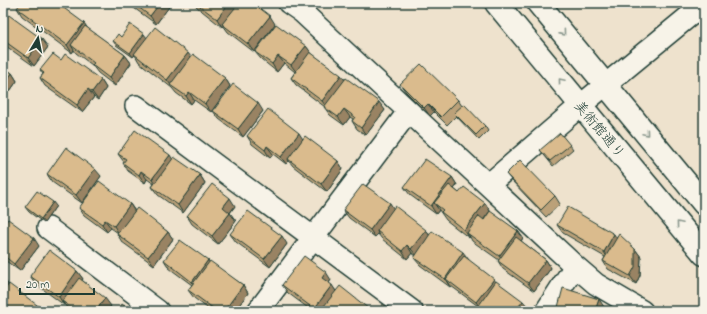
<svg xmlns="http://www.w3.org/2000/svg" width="707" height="314" font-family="'Indie Flower','Klee One',sans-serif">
	<rect width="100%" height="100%" fill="#eee2cd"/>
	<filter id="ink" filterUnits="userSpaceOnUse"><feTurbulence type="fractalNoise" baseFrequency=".025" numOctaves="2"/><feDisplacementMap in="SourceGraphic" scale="8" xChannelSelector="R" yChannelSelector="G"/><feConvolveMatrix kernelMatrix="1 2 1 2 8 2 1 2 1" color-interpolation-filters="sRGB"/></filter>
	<g filter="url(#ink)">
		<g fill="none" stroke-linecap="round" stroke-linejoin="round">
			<defs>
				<path id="minor" d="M 289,3 L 302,12 L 575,266 L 596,284 L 642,311
					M 136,106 L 412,311
					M 488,185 L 581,105 L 704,4
					M 48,228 L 158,311
					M 258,311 L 408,112
					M 546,311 L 575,266"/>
				<path id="tertiary" d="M 496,3 L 704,254
					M 538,3 L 704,204"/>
			</defs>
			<!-- minor casing -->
			<use href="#minor" stroke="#1f3d34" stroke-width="24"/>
			<!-- tertiary casing -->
			<use href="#tertiary" stroke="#1f3d34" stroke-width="25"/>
			<!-- minor -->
			<use href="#minor" stroke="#f7f3e8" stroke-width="21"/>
			<!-- tertiary -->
			<use href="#tertiary" stroke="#f7f3e8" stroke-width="22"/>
		</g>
		<!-- wall -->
		<path fill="#bba179" stroke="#1f3d34" d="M 127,3 L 172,3 L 156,24 Z
			M 194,3 L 253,3 L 275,24 L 254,52 L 228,32 L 223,25 L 222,27 L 197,7 Z
			M 17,8 L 84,23 L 87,28 L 125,55 L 131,63 L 115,86 L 98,73 L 92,65 L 76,53 L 74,50 L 72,53 L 22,16 Z
			M 3,17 L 48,47 L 34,66 L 3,44 Z
			M 121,37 L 147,38 L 191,57 L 225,78 L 230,86 L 211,112 L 194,100 L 191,104 L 176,93 L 172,88 L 139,62 L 135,55 L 133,57 L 116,45 L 113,41 Z
			M 306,46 L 311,53 L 385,110 L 366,135 L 357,129 L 352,121 L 353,119 L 350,117 L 344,125 L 330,115 L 324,107 L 325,107 L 296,85 L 291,78 L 295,72 L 284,63 L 277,72 L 261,59 L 255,52 Z
			M 61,60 L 101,80 L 106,88 L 98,100 L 94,97 L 82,112 L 45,86 L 40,78 L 43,74 L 40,70 Z
			M 3,67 L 12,73 L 17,81 L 10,91 L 7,89 L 3,94 Z
			M 400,84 L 458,100 L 462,106 L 485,126 L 488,131 L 479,140 L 456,116 L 447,125 L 434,112 L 430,116 L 406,92 Z
			M 213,111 L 263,111 L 243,137 L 219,119 Z
			M 247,136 L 303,139 L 338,161 L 343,169 L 327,192 L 293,166 L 289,161 L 286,164 L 273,154 L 270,158 L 252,144 Z
			M 570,145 L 573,149 L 553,166 L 540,150 Z
			M 118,154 L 172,159 L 200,175 L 205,183 L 183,213 L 158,195 L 152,187 L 154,184 L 147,179 L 145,183 L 128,171 L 123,163 L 124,162 Z
			M 47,174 L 101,176 L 82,203 L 52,182 Z
			M 506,174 L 555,196 L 560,204 L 546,217 L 512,181 Z
			M 452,177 L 457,185 L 454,189 L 459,193 L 485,203 L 490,211 L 484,219 L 518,231 L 523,238 L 521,241 L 546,260 L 551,268 L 534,291 L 503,269 L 498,261 L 499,260 L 472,241 L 470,237 L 469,238 L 446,220 L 439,210 L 436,214 L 410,195 L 404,187 Z
			M 130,204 L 135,211 L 168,232 L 173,239 L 154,265 L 122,242 L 117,234 L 118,233 L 111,228 L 107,232 L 84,215 L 79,208 Z
			M 56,206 L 44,223 L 29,212 L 25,207 Z
			M 235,206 L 230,213 L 236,221 L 218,244 L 192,224 L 187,216 Z
			M 394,209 L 430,235 L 468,260 L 529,308 L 527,311 L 479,311 L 477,308 L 478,306 L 451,286 L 450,287 L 420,265 L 414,258 L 416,256 L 412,253 L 407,259 L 382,239 L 378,234 L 375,237 L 349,218 L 343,210 Z
			M 3,225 L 39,246 L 20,271 L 3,259 Z
			M 557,225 L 617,238 L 635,249 L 641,257 L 640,275 L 636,284 L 608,269 L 603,261 L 605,257 L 563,233 Z
			M 230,234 L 287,244 L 270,267 L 236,242 Z
			M 164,260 L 208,260 L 209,262 L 243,285 L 248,293 L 235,311 L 211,311 L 194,298 L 188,290 L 192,285 L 169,268 Z
			M 77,271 L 83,279 L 82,280 L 111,306 L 107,311 L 71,311 L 68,309 L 64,304 L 64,305 L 36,284 L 30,276 Z
			M 331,280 L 329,283 L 336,291 L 369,309 L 371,311 L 312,311 L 288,293 L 282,285 Z"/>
		<!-- shaded-wall -->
		<path fill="#998363" stroke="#1f3d34" d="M 111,3 L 115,3 L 113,6 Z
			M 160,3 L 172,3 L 156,24 L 150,16 Z
			M 229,3 L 241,3 L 222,27 L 217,19 Z
			M 270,16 L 275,24 L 254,52 L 248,44 Z
			M 84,23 L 89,30 L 71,45 L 74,50 L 72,53 L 67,45 Z
			M 144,34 L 147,38 L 133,57 L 130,53 Z
			M 42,39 L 48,47 L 34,66 L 28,58 Z
			M 306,46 L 312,54 L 297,73 L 291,65 Z
			M 188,53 L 194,61 L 171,85 L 167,80 Z
			M 125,55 L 131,63 L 115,86 L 109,78 Z
			M 278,56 L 284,63 L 277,72 L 272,64 Z
			M 12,73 L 17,81 L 10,91 L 5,83 Z
			M 341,75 L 347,83 L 328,109 L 322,101 Z
			M 225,78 L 230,86 L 211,112 L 205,104 Z
			M 101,80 L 106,88 L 98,100 L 92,92 Z
			M 3,83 L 7,89 L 3,94 Z
			M 88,89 L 94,97 L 82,112 L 77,105 Z
			M 189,92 L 194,100 L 191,104 L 186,96 Z
			M 379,102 L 385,110 L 366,135 L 361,128 Z
			M 258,103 L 263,111 L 243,137 L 238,129 Z
			M 428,104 L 434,112 L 430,116 L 424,108 Z
			M 344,109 L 350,117 L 344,125 L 338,117 Z
			M 299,133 L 304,141 L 288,159 L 289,161 L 286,164 L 281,157 Z
			M 267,146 L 273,154 L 270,158 L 265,150 Z
			M 170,155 L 175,163 L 158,187 L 152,179 Z
			M 338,161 L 343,169 L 327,192 L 321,184 Z
			M 95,169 L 101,176 L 82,203 L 76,195 Z
			M 141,171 L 147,179 L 145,183 L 139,175 Z
			M 200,175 L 205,183 L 183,213 L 178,205 Z
			M 452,177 L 457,185 L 440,208 L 434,203 L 439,210 L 436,214 L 431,206 Z
			M 230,198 L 235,206 L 228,215 L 223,207 Z
			M 53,202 L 56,206 L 44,223 L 41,219 Z
			M 390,203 L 395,211 L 377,231 L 378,234 L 375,237 L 370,230 Z
			M 485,203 L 490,211 L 471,236 L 467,233 L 470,237 L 469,238 L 464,230 Z
			M 130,204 L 135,212 L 119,234 L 114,226 Z
			M 230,213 L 236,221 L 218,244 L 212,236 Z
			M 105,220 L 111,228 L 107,232 L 102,224 Z
			M 426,230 L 431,238 L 417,256 L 411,249 Z
			M 518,231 L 523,238 L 505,264 L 499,256 Z
			M 168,232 L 173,239 L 154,265 L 148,257 Z
			M 614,234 L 619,242 L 609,260 L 604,252 Z
			M 282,236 L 287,244 L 270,267 L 264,259 Z
			M 34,238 L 39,246 L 20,271 L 14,264 Z
			M 407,245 L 412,253 L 407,259 L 402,251 Z
			M 635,249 L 641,257 L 640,275 L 636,284 L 630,276 Z
			M 463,252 L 469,260 L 446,279 L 451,286 L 450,287 L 445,279 Z
			M 208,260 L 213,268 L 197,289 L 192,282 Z
			M 546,260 L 551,268 L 534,291 L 528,283 Z
			M 77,271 L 83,279 L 65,303 L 62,301 L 64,304 L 64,305 L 59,297 Z
			M 326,272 L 331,280 L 327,285 L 322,278 Z
			M 4,279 L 10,287 L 3,296 L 3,281 Z
			M 494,279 L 499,287 L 482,310 L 476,302 Z
			M 243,285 L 248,293 L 235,311 L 224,311 Z
			M 332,285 L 337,293 L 323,311 L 316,311 L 314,309 Z
			M 105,298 L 111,306 L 107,311 L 96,311 Z
			M 599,299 L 604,307 L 603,311 L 595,311 Z
			M 523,301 L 529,308 L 527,311 L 515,311 Z
			M 37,305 L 41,311 L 33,311 Z"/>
		<!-- building -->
		<path fill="#dabb8d" stroke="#1f3d34" d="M 21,3 L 57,3 L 84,23 L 67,45 L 17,8 Z
			M 133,3 L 160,3 L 150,16 Z
			M 196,3 L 229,3 L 217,19 Z
			M 239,3 L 253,3 L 270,16 L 248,44 L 222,24 Z
			M 6,13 L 42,39 L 28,58 L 3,40 L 3,17 Z
			M 130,24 L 144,34 L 130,53 L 113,41 L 118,34 L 121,37 Z
			M 276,24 L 306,46 L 291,65 L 278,56 L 272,64 L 255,52 Z
			M 85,26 L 125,55 L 109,78 L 92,65 L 94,63 L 71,45 Z
			M 155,27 L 188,53 L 167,80 L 134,54 Z
			M 310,52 L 341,75 L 322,101 L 291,78 Z
			M 53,54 L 61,60 L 65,54 L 101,80 L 92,92 L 88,89 L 77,105 L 40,78 L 44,73 L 40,70 Z
			M 193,54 L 225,78 L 205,104 L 189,92 L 186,96 L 170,85 Z
			M 421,64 L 458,100 L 441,117 L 428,104 L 424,108 L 400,84 Z
			M 3,67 L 12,73 L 5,83 L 3,82 Z
			M 346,78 L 379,102 L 361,128 L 352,121 L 355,117 L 344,109 L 338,117 L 324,107 Z
			M 233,84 L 258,103 L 238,129 L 213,111 Z
			M 464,104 L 485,126 L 476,135 L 454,113 Z
			M 268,109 L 299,133 L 281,157 L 267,146 L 265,150 L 247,136 Z
			M 135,130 L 170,155 L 152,179 L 141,171 L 139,175 L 123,163 L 126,159 L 118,154 Z
			M 560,133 L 570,145 L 550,161 L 540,150 Z
			M 305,136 L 338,161 L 321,184 L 288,159 Z
			M 66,147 L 95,169 L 76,195 L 47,174 Z
			M 174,157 L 200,175 L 178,205 L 152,187 Z
			M 425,159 L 452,177 L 431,206 L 404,187 Z
			M 520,160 L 555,196 L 541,210 L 506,174 Z
			M 99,181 L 130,204 L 114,226 L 105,220 L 102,224 L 79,208 Z
			M 212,184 L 230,198 L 223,207 L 230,213 L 212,236 L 187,216 Z
			M 363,184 L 390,203 L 370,230 L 343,210 Z
			M 449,185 L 459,193 L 464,187 L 485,203 L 464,230 L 441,212 L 443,210 L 434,203 Z
			M 37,191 L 53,202 L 41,219 L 25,207 Z
			M 395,206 L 426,230 L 411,249 L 407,245 L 402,251 L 377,231 Z
			M 568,207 L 614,234 L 604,252 L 557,225 Z
			M 137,208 L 168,232 L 148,257 L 117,234 Z
			M 248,211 L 282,236 L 264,259 L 230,234 Z
			M 490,211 L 518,231 L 499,256 L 467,233 L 479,216 L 484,220 Z
			M 8,219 L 34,238 L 14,264 L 3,255 L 3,225 Z
			M 432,231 L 463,252 L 445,279 L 414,258 Z
			M 619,234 L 635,249 L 635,267 L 630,276 L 603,261 Z
			M 516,237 L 546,260 L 528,283 L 498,261 Z
			M 180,240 L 208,260 L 192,282 L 164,260 Z
			M 49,250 L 77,271 L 59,297 L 30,276 Z
			M 304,256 L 326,272 L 322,278 L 332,285 L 314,309 L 282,285 Z
			M 464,256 L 494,279 L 476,302 L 446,279 Z
			M 210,261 L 243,285 L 224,311 L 217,311 L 188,290 Z
			M 79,278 L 105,298 L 96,311 L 76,311 L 62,301 Z
			M 496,281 L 523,301 L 515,311 L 482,311 L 477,308 Z
			M 9,284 L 37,305 L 33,311 L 3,311 L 3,292 Z
			M 340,286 L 369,309 L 367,311 L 320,311 Z
			M 563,288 L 599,299 L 595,311 L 557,311 Z
			M 122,304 L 131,311 L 117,311 Z
			M 383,304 L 392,311 L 379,311 Z
			M 269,306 L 275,311 L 266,311 Z"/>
		<!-- one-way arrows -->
		<defs><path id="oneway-chevron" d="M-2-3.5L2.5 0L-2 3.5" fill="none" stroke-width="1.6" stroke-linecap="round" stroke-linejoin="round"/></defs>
		<g stroke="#8b988e">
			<use href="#oneway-chevron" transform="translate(563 33) rotate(50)"/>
			<use href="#oneway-chevron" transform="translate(561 81) rotate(-130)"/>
			<use href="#oneway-chevron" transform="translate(646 133) rotate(50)"/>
			<use href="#oneway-chevron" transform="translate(679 224) rotate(-130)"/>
		</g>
	</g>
	<g text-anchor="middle" stroke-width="3" stroke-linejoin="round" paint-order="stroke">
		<!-- street labels -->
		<g font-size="14" fill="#1f3d34" stroke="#f7f3e8">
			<text transform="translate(600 129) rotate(50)" y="5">美術館通り</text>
		</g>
	</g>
	<!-- margin -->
	<rect width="707" height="314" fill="none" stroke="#f7f3e8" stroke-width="16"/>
	<rect x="8" y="8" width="691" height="298" fill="none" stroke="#1f3d34" stroke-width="1.5" filter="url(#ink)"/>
	<!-- north arrow -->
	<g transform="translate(38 38) rotate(10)" stroke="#f7f3e8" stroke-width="3" paint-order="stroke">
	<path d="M0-3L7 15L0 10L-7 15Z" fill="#1f3d34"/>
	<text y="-6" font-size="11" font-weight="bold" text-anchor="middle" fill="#1f3d34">N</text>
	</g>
	<!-- scale -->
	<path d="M20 288v6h74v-6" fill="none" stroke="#1f3d34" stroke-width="2"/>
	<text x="26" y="288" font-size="12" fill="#1f3d34" stroke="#f7f3e8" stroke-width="3" paint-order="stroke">20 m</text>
</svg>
